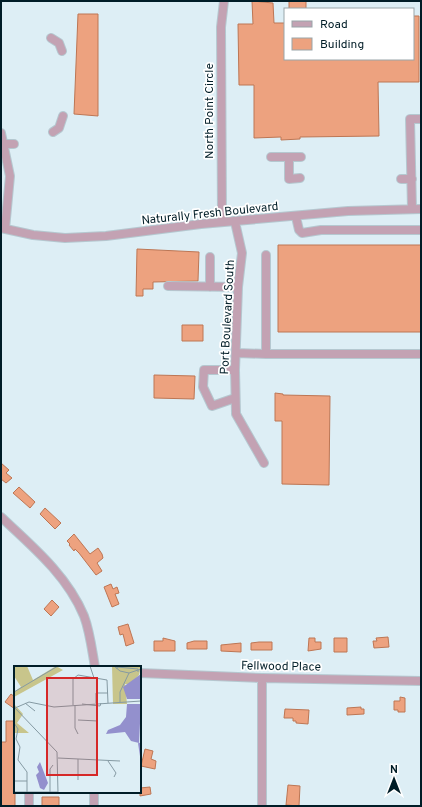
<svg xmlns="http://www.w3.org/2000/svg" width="422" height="807" font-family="Overpass,sans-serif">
	<rect width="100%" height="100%" fill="#ddeef5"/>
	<!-- building -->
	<path fill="#eda27f" stroke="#bd7654" d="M 252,1 L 273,3 L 274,23 L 285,23 L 285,59 L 413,59 L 413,16 L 419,16 L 419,82 L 378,82 L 379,136 L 300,137 L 300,139 L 281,140 L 281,137 L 254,138 L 254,85 L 239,85 L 238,24 L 253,24 Z
		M 289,1 L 306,1 L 306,9 L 289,9 Z
		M 78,14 L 98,14 L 98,116 L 74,114 Z
		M 278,245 L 421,245 L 421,332 L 278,332 Z
		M 137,249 L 199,252 L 198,281 L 153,282 L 153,289 L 143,289 L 143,296 L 136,296 Z
		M 182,325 L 203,325 L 203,341 L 182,341 Z
		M 154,375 L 195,376 L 194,399 L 154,398 Z
		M 275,393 L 283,394 L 283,395 L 330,396 L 329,485 L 282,484 L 282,421 L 275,421 Z
		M 1,463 L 9,470 L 6,473 L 12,478 L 6,483 L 1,479 Z
		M 19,487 L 35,502 L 30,508 L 13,493 Z
		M 45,508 L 61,523 L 55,529 L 40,514 Z
		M 74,534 L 90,554 L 98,548 L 102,554 L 103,558 L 97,563 L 102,571 L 96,575 L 79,553 L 75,549 L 74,551 L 69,545 L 70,544 L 67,541 Z
		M 111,584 L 113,589 L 117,587 L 119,593 L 115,594 L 119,604 L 112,607 L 104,587 Z
		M 52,600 L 59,607 L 51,616 L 44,609 Z
		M 128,624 L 134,643 L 126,646 L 123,634 L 120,635 L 118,627 Z
		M 388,637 L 389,647 L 374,648 L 373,641 L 377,641 L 376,638 Z
		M 163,638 L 175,641 L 175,651 L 154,651 L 154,641 L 163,641 Z
		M 309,638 L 315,638 L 315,642 L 321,642 L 321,649 L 308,651 Z
		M 334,638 L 347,638 L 347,652 L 334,652 Z
		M 194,641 L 207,641 L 207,649 L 187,649 L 187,643 Z
		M 259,642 L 272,642 L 272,650 L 251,650 L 251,643 Z
		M 241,643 L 241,652 L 221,651 L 221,645 Z
		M 11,694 L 15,697 L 15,709 L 5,702 Z
		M 400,697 L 405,698 L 405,712 L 398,712 L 398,710 L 394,710 L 394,701 L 400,701 Z
		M 361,707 L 361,709 L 364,709 L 364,714 L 347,715 L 347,708 Z
		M 285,709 L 309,710 L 308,724 L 296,723 L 296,721 L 293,721 L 293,718 L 284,718 Z
		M 6,721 L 15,721 L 15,806 L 1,806 L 1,742 L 6,742 Z
		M 145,749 L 153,751 L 151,759 L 156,761 L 155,769 L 141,766 Z
		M 288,785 L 300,786 L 299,806 L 286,805 Z
		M 150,787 L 151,794 L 140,796 L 140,788 Z
		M 42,797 L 59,797 L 59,806 L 42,806 Z"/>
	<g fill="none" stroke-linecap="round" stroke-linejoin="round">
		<defs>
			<path id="minor" d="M 51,38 L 59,43 L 62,51
				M 53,132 L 59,128 L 63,116
				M 1,133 L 10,176 L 5,229
				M 3,144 L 14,144
				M 271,157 L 301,157
				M 289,157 L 289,179 L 300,178
				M 401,179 L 412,179
				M 412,209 L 410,119 L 421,119
				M 296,217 L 299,230 L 302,233 L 321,230 L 421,230
				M 222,222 L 221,27 L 224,1
				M 235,222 L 242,253 L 238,287 L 235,370 L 236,414 L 264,463
				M 1,228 L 33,235 L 65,238 L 106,236 L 201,224 L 348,211 L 421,209
				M 168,286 L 238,287
				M 210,287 L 210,257
				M 237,353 L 266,354 L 266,255
				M 266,354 L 421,354
				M 235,398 L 212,406 L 203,387 L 204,370 L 235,370
				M 1,517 C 32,546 67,575 84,616 C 90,632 92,650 95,667
				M 140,673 L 262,678 L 421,681
				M 262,678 L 262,806
				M 29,806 L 29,792
				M 94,806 L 94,792"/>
		</defs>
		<!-- minor casing -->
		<use href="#minor" stroke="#b5c8d0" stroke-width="10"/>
		<!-- minor -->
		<use href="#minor" stroke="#c3a2b3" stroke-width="8"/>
	</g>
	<g text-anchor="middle" stroke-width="3.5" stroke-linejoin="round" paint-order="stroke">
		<!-- street labels -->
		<g font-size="12" fill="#001d27" stroke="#fff">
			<text transform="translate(209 111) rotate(-90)" y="4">North Point Circle</text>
			<text transform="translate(210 213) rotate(-6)" y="4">Naturally Fresh Boulevard</text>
			<text transform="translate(227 317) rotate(-87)" y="4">Port Boulevard South</text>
			<text transform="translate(281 666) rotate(1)" y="4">Fellwood Place</text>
		</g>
	</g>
	<!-- overview -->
	<g transform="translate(14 666)">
		<rect width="127" height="127" fill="#ddeef5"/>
		<path d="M 0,0 L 13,0 L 19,14 L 42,0 L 49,4 L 0,31 L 0,26 L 7,21 L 0,10 ZM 98,0 L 127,0 L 125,9 L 117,18 L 111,18 L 113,38 L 99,38 ZM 0,38 L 9,48 L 3,57 L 15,67 L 0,67 Z" fill="#c8c58b"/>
		<path d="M 127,8 L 127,33 L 113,33 L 109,21 ZM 113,38 L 127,38 L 125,77 L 117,75 L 111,66 L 92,68 L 94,64 L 106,59 L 112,51 ZM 26,96 L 34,117 L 30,124 L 26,122 L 22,109 L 25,106 L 23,101 Z" fill="#9390cd"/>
		<path fill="none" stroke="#9390cd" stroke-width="2" d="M 125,77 L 127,90"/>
		<path fill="none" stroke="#859aa3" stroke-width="1" d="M 76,0 L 80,12M 100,0 L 106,5 L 115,7 L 127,3M 103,3 L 103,1 L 124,3 L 124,6M 0,26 L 44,0M 106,36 L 106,26 L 115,7M 11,37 L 21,45M 82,37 L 82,27 L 94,27M 68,38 L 86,40 L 87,37M 59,39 L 59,13 L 64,9 L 93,14 L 94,37M 61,39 L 61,62 L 64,68M 0,41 L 43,86 L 44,127M 1,42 L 15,36 L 40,41 L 127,35M 64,54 L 84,55M 0,57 L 4,63 L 2,73 L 6,81 L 4,94 L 13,106 L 13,126M 44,92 L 106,95M 64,93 L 64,114M 94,95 L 102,107 L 100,111M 0,115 L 13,115M 0,126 L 44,126M 36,126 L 36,103 L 39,99"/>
		<path fill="#d62828" fill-opacity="0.15" stroke="#d62828" stroke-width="2" d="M 33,12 L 83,12 L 83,109 L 33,109 Z"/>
		<rect width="127" height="127" fill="none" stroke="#001d27" stroke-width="2"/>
	</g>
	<!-- border -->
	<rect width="422" height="807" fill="none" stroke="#001d27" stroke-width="4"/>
	<!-- legend -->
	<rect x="284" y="8" width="130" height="52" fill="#ffffff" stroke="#99a5a9"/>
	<rect x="292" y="21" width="20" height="6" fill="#c3a2b3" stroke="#99a5a9"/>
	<text x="320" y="28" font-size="12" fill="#001d27">Road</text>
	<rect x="292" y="38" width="20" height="12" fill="#eda27f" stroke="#99a5a9"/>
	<text x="320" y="48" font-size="12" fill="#001d27">Building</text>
	<!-- north arrow -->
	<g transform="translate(394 779)" stroke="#ffffff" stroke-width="3" paint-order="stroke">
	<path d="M0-3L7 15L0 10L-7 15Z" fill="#001d27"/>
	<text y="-6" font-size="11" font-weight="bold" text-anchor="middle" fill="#001d27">N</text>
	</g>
</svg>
